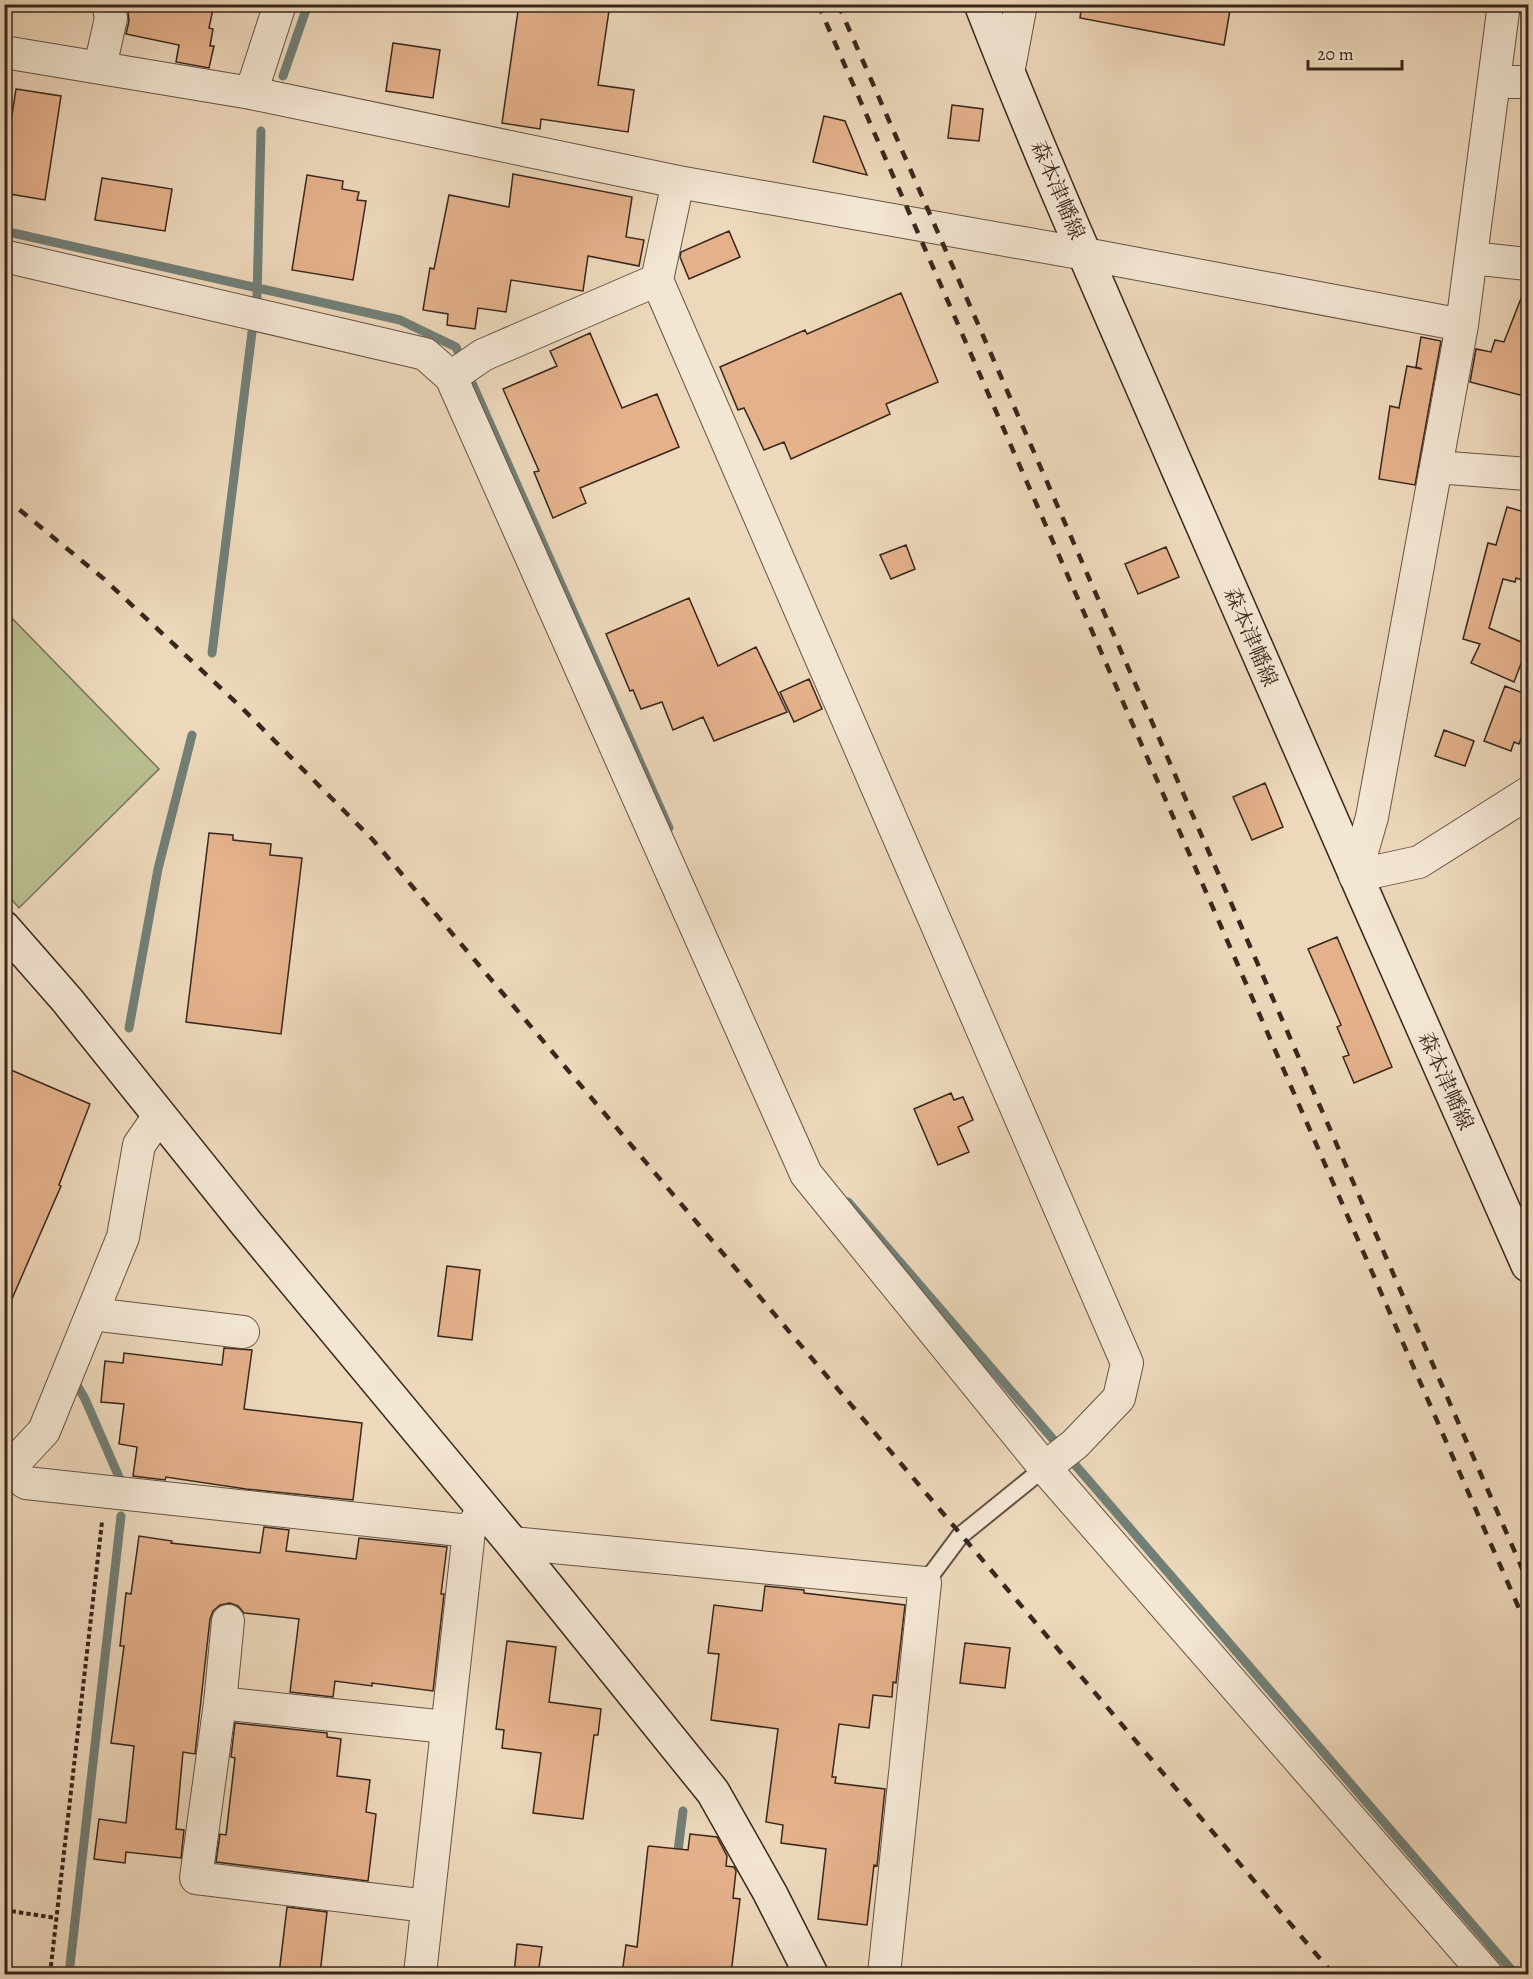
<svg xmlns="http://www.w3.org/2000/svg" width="1533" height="1979" font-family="Alegreya,'Noto Serif JP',serif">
	<rect width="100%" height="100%" fill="#edd8bb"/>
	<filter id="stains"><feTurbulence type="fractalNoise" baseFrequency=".00333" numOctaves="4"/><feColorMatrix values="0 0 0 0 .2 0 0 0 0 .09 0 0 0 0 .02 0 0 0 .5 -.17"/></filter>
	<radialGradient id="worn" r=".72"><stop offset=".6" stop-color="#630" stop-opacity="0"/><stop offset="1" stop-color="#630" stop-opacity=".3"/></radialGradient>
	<!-- green -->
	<path fill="#b9be8f" stroke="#787256" stroke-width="1.5" d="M 5,611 L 159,769 L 19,908 L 5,892 Z"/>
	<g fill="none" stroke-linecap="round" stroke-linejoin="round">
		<!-- stream -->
		<path stroke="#727f77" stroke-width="9" d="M 283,76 L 308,4
			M 4,231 L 400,320 L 456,347 L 669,828
			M 257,298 L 261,131
			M 212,653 L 252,332
			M 129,1028 L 158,869 L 192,735
			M 848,1202 L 1515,1974
			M 74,1380 L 85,1399 L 122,1484
			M 677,1859 L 683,1811
			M 69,1974 L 121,1516"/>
	</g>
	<!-- building -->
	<path fill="#e4b18b" stroke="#38271d" stroke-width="1.5" d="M 127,4 L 214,4 L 209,28 L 213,29 L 210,46 L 214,46 L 209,68 L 176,62 L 179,45 L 126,34 L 129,21 Z
		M 519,4 L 610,4 L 598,85 L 634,90 L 628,132 L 541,119 L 540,129 L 502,123 Z
		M 1082,4 L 1231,4 L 1224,45 L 1080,18 Z
		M 393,43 L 440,50 L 433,98 L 386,91 Z
		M 16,89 L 61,96 L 45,200 L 4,193 L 4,167 Z
		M 952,105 L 983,109 L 979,141 L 948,138 Z
		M 824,116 L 845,121 L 867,175 L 813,162 Z
		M 513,174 L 632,197 L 626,237 L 644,240 L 639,266 L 588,256 L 583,291 L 511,280 L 506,312 L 478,308 L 475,329 L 447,325 L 448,314 L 423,310 L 430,268 L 434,269 L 449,195 L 509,207 Z
		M 307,175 L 343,181 L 342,189 L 359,192 L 357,200 L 366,201 L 353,280 L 292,270 Z
		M 102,178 L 172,189 L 165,231 L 95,220 Z
		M 729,231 L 740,257 L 689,279 L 680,257 L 681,252 Z
		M 1527,283 L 1528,284 L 1528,397 L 1470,382 L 1476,349 L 1491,352 L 1495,340 L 1504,342 Z
		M 901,293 L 938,382 L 886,404 L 890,414 L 791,459 L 784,442 L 764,450 L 744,408 L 738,410 L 720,367 L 805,330 L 807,334 Z
		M 590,333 L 622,408 L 657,394 L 679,447 L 580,488 L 586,503 L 553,518 L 534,472 L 539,471 L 503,389 L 557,366 L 550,351 Z
		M 1421,337 L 1441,341 L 1415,485 L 1379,479 L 1390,406 L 1399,408 L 1407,366 L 1422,369 L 1416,367 Z
		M 1507,507 L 1528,513 L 1528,582 L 1516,578 L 1515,582 L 1503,579 L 1489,628 L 1528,645 L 1514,682 L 1471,663 L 1480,644 L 1463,639 L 1488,543 L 1496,545 Z
		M 906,545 L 915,569 L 891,579 L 880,555 Z
		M 1166,547 L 1179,577 L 1138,594 L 1125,564 Z
		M 689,598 L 718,666 L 756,647 L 787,712 L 714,741 L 703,717 L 673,730 L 662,702 L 641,709 L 633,690 L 630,691 L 606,634 Z
		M 809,679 L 822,709 L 794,722 L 780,692 Z
		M 1505,686 L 1528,695 L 1528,719 L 1519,744 L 1514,742 L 1511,751 L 1484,741 Z
		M 1444,730 L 1474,741 L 1465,766 L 1435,756 Z
		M 1265,783 L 1283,827 L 1252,840 L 1233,797 Z
		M 209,833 L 233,835 L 233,840 L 271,844 L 270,855 L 302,858 L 281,1034 L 186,1022 Z
		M 1337,937 L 1392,1067 L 1354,1083 L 1343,1057 L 1349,1055 L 1337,1027 L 1341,1025 L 1308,949 Z
		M 4,1067 L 90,1104 L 59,1185 L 61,1186 L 5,1315 Z
		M 951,1093 L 954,1100 L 963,1097 L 973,1120 L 958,1127 L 969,1152 L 938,1165 L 914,1109 Z
		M 447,1266 L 480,1270 L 472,1340 L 438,1336 Z
		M 224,1348 L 252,1350 L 244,1409 L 362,1423 L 353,1500 L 246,1489 L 166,1477 L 165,1480 L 133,1476 L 137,1447 L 119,1444 L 124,1404 L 101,1402 L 105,1361 L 123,1363 L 124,1353 L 222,1365 Z
		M 264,1527 L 289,1530 L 286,1551 L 356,1559 L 359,1538 L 447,1547 L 441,1594 L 444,1594 L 433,1691 L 372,1683 L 372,1686 L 335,1681 L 333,1697 L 290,1692 L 299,1619 L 244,1613 L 238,1606 L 230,1603 L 220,1605 L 213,1611 L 210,1619 L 195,1754 L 183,1752 L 176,1829 L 184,1830 L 181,1858 L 126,1852 L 125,1863 L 94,1859 L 99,1819 L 126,1823 L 134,1746 L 111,1743 L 124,1646 L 120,1646 L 126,1593 L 131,1594 L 139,1536 L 172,1541 L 171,1543 L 260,1553 Z
		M 765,1586 L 804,1590 L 804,1593 L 905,1605 L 896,1683 L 893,1682 L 892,1697 L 873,1695 L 869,1728 L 839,1724 L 832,1777 L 836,1777 L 835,1783 L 885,1789 L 877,1866 L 874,1865 L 867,1925 L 818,1919 L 826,1849 L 781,1843 L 783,1825 L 766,1822 L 778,1729 L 711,1720 L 719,1654 L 708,1653 L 714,1605 L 762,1611 Z
		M 507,1641 L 556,1647 L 549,1702 L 601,1709 L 598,1735 L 594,1735 L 583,1819 L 533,1813 L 541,1753 L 502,1748 L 504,1730 L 496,1729 Z
		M 965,1643 L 1010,1648 L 1005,1688 L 960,1683 Z
		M 235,1723 L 327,1733 L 327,1737 L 341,1739 L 337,1776 L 370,1780 L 366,1812 L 376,1814 L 368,1881 L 216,1862 L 220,1834 L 226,1835 L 235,1758 L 231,1757 Z
		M 690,1834 L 717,1837 L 727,1856 L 726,1866 L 734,1867 L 736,1871 L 733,1898 L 740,1899 L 731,1974 L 622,1974 L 626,1945 L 637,1947 L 648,1847 L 649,1846 L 688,1850 Z
		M 287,1907 L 327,1912 L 320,1974 L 279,1974 Z
		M 517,1944 L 542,1947 L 538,1974 L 514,1974 Z"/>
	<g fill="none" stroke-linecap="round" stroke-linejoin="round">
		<defs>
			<path id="lane" d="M 925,1583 L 960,1536 L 1049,1464"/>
			<path id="street" d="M 1504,4 L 1462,325 L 1372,817 L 1355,876 L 1419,862 L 1528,793
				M 4,52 L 251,93 L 678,182 L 1085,254 L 1462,325
				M 100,67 L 111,18 L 108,4
				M 1008,73 L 1021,4
				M 1494,82 L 1528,82
				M 251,93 L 280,4
				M 678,182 L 657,280 L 1127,1363 L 1119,1398 L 1075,1444 L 1051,1463
				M 4,256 L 425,354 L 451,377 L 806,1174 L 1045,1468 L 1486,1974
				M 1471,258 L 1528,264
				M 451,377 L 483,355 L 657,280
				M 1436,467 L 1528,474
				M 92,1314 L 243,1332
				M 9,1470 L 26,1483 L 469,1531
				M 4,1474 L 44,1431 L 123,1237 L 139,1145 L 159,1116
				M 512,1543 L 925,1583 L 884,1974
				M 228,1621 L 220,1703 L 196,1878 L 427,1906
				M 220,1703 L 446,1727
				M 420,1974 L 469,1531 L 483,1511"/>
			<path id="secondary" d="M 981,4 C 1042,161 1111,314 1178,469 C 1294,735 1410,1000 1528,1265
				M 4,928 L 67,1000 L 246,1223 L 512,1543 L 713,1792 L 770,1893 L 811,1974"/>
		</defs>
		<!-- lane casing -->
		<use href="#lane" stroke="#655344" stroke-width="20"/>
		<!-- street casing -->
		<use href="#street" stroke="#655344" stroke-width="34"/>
		<!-- secondary casing -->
		<use href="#secondary" stroke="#38271d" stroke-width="36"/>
		<!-- path -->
		<path stroke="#38271d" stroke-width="4" stroke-dasharray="4.5 3" stroke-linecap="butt" d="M 4,1910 L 56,1918
			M 50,1974 L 102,1522"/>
		<!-- lane -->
		<use href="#lane" stroke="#f3e6d3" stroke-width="16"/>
		<!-- street -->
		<use href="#street" stroke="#f3e6d3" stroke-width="32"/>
		<!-- secondary -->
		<use href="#secondary" stroke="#f3e6d3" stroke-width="33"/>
		<!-- rail -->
		<path stroke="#38271d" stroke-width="4.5" stroke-dasharray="10 10" stroke-linecap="butt" d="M 818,4 L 1528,1629
			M 838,4 L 1528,1582
			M 4,497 L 104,579 L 241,707 L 373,840 L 1333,1974"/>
	</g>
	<g text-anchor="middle" stroke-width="6" stroke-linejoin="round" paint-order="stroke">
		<!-- street labels -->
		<g font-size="21" fill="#38271d" stroke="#f3e6d3">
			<text transform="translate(1058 190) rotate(67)" y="7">森本津幡線</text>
			<text transform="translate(1251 637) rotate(67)" y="7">森本津幡線</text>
			<text transform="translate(1446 1081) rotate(66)" y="7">森本津幡線</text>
		</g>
	</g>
	<!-- margin -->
	<rect width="1533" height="1979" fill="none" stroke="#edd8bb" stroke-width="24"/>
	<rect x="6" y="6" width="1521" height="1967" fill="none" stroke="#38271d" stroke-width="3"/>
	<rect x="12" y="12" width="1509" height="1955" fill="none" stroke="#38271d" stroke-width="1.5"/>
	<!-- scale -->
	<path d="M1308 60v9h94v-9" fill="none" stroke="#38271d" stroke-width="3"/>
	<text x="1317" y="60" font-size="18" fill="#38271d" stroke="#f3e6d3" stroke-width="4.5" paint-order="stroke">20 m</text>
	<rect width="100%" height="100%" filter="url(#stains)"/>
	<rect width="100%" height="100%" fill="url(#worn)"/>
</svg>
